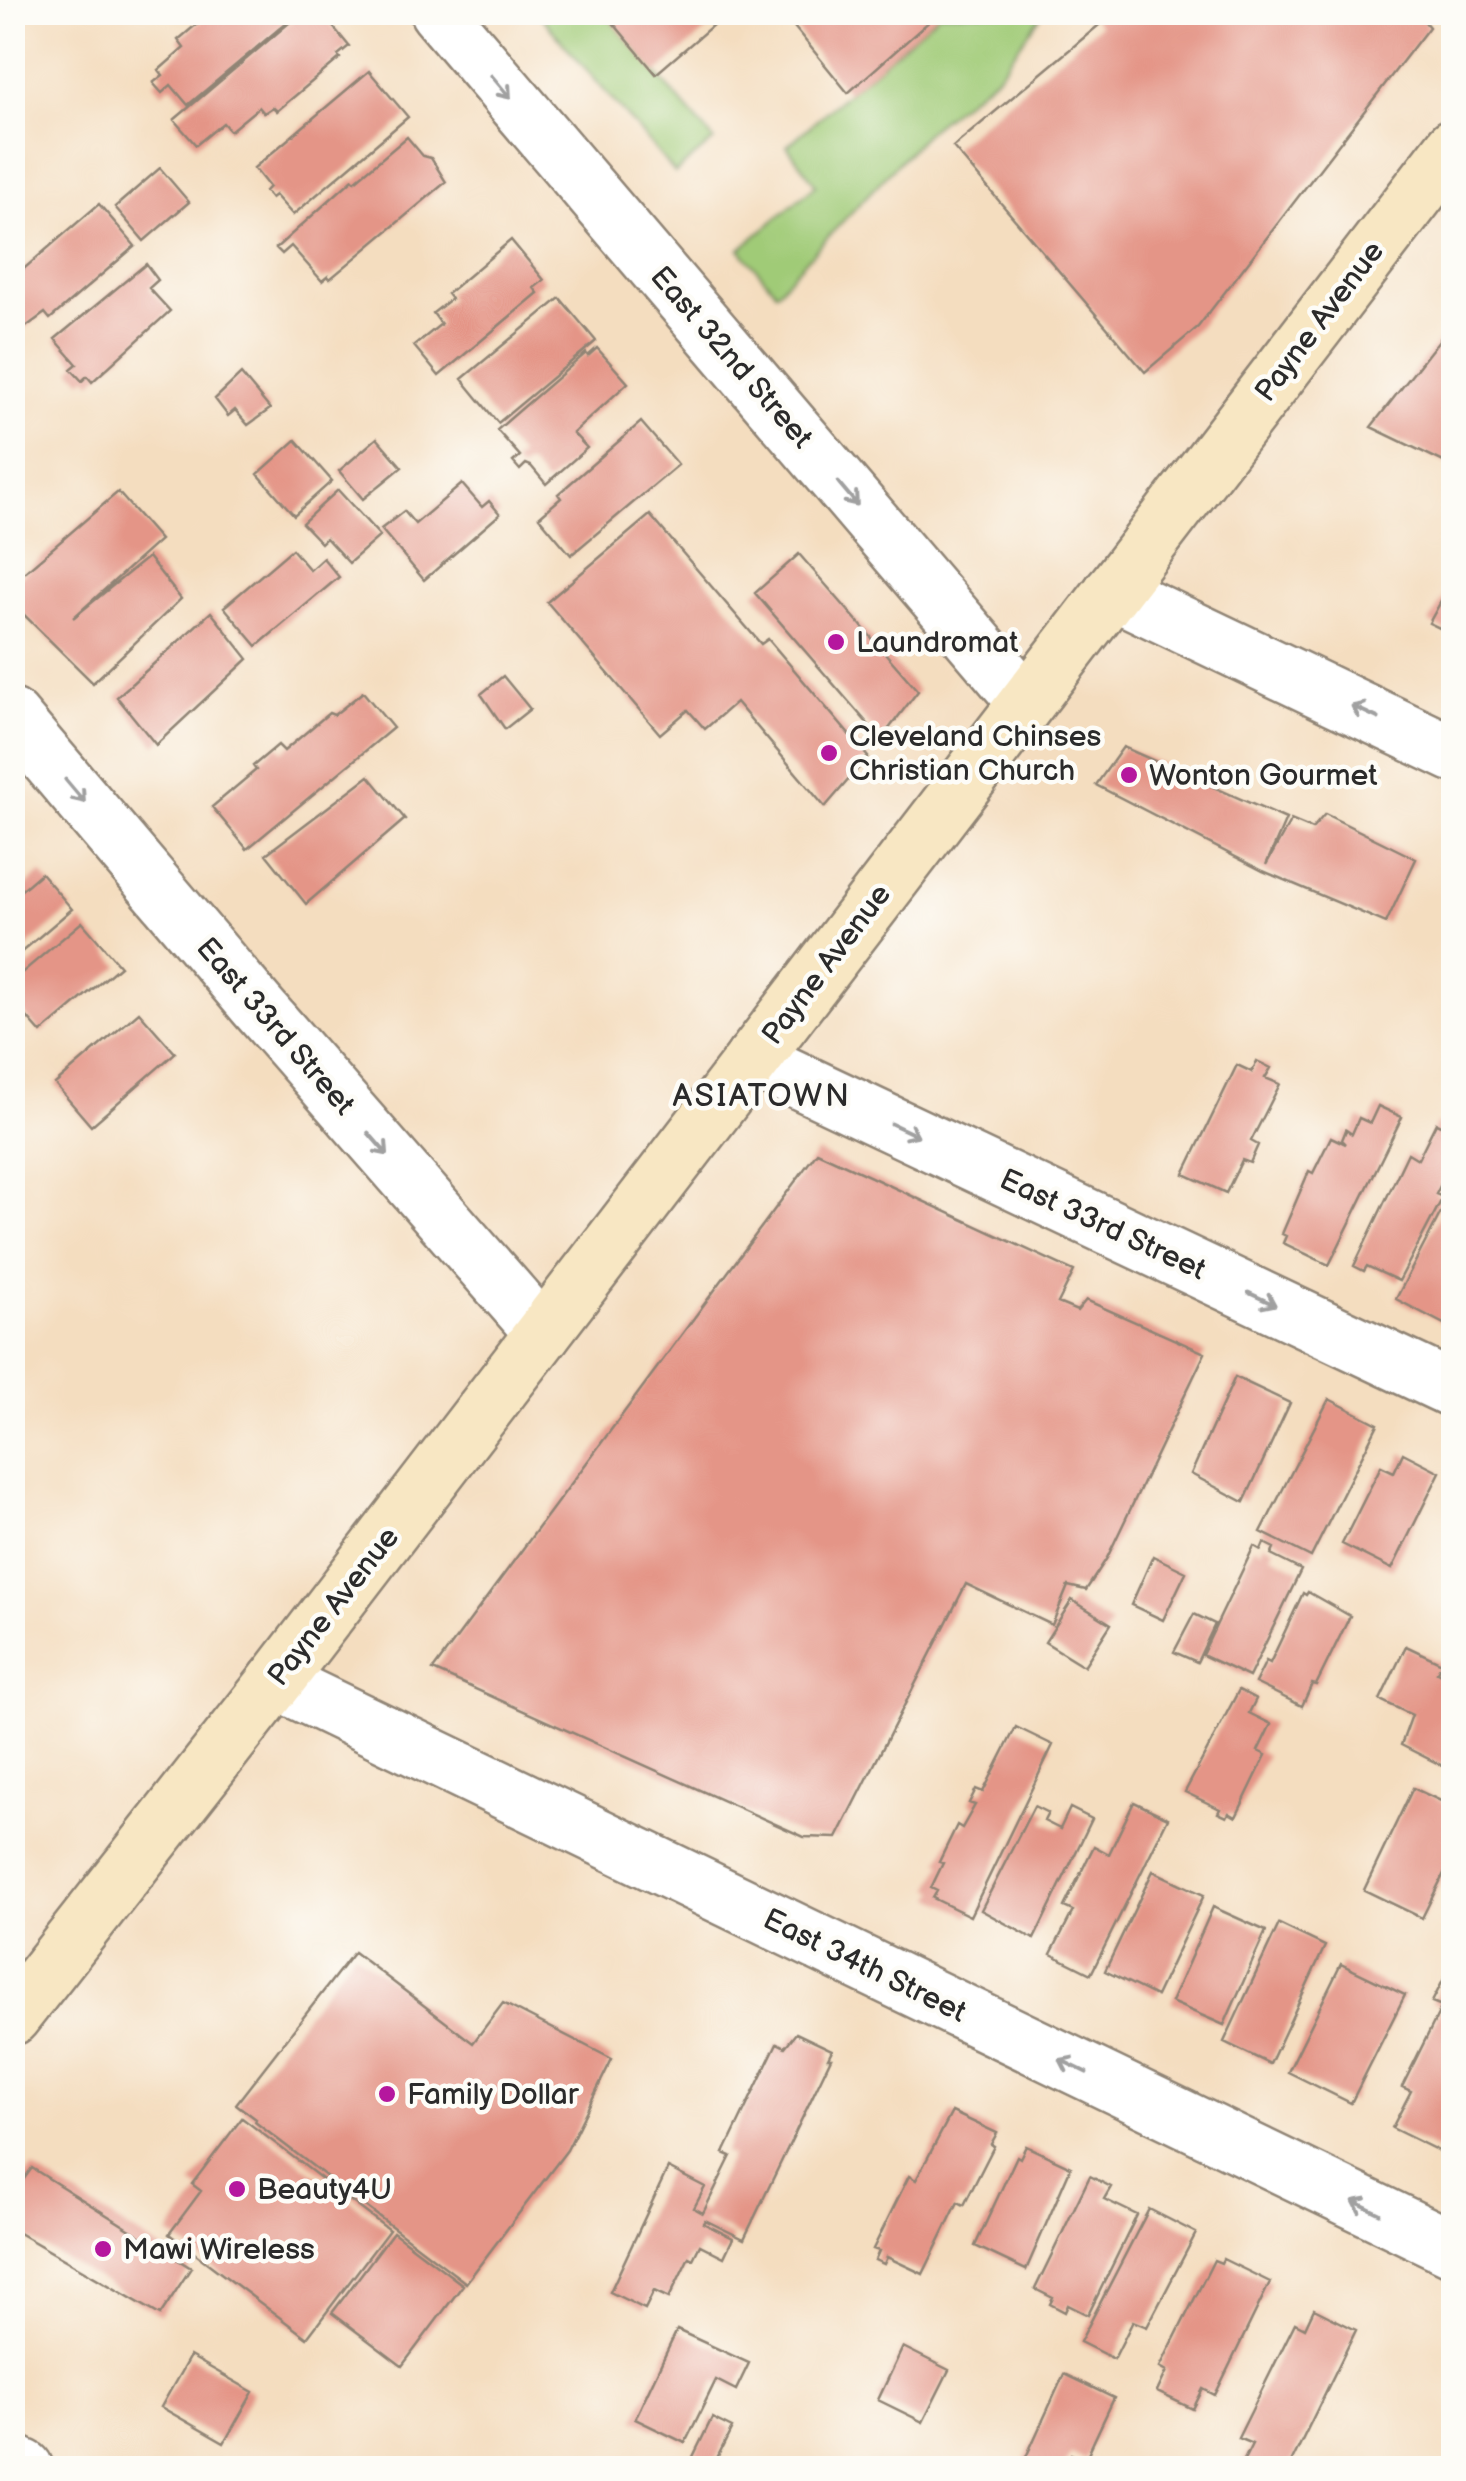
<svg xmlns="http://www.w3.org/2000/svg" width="1466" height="2481" font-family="'Balsamiq Sans',sans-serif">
	<rect width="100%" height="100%" fill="#fdfcf7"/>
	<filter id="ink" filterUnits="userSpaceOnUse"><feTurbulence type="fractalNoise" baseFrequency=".01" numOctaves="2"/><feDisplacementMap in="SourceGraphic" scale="20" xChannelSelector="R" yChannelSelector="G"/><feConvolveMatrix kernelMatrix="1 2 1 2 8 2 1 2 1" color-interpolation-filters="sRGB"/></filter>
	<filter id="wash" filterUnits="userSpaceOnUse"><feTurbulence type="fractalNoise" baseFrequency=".0048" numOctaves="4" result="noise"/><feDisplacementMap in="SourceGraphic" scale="40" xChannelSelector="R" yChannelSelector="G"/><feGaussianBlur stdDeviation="2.25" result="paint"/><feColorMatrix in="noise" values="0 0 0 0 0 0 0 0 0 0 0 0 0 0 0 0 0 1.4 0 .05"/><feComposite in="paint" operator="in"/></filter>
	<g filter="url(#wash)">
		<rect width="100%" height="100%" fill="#f4ddbf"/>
		<!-- green -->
		<path fill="#a0cb77" stroke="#667b51" stroke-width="2.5" d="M 538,13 L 604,13 L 714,140 L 675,173 Z
			M 940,13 L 1043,13 L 998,75 L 931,128 L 776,292 L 740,249 L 816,185 L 787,146 Z"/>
		<g id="blocks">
			<!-- building -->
			<path fill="#e49587" d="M 211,12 L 299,12 L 188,105 L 171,85 L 162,93 L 153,83 L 163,75 L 159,70 L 184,48 L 178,40 Z
				M 302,12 L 321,12 L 349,46 L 338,55 L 340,58 L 277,111 L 273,107 L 264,113 L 259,107 L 230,131 L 223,123 L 196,145 L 174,120 Z
				M 604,12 L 728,12 L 656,74 Z
				M 782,12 L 940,12 L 848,93 Z
				M 1088,12 L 1417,12 L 1429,27 L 1198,327 L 1145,372 L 953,147 L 1099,25 Z
				M 369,71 L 408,117 L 293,215 L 275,195 L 271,198 L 265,191 L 269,187 L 254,168 Z
				M 407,137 L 423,156 L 431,158 L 446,182 L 330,279 L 328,276 L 322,281 L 291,246 L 282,254 L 276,248 L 353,179 L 355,181 Z
				M 160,168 L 189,202 L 144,241 L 115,207 Z
				M 99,204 L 135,246 L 50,319 L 45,313 L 19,332 L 12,324 L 12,279 Z
				M 511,240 L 544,280 L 534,288 L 538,293 L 439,376 L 414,346 L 441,324 L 433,313 L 451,299 L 447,294 Z
				M 146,264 L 158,280 L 149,288 L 170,311 L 92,382 L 87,376 L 82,381 L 71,369 L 77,364 L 55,339 Z
				M 560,298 L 596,341 L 498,423 L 462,379 Z
				M 1454,321 L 1454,467 L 1371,427 Z
				M 597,348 L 628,383 L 573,433 L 587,448 L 546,484 L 531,466 L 526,464 L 520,470 L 513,462 L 520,456 L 497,430 L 586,353 L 588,356 Z
				M 241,374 L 270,409 L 248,425 L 235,410 L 228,416 L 215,399 Z
				M 641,422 L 678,465 L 571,555 L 539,517 L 561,498 L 558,494 Z
				M 377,438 L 402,467 L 363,499 L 339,471 Z
				M 296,440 L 332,481 L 294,515 L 258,474 Z
				M 462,484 L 482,507 L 489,501 L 500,514 L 424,580 L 381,529 L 404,511 L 415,524 Z
				M 338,490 L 380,536 L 349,563 L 326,538 L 321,543 L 302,523 Z
				M 118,492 L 160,540 L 73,618 L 148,557 L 181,599 L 93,683 L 12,603 L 12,583 Z
				M 650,515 L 761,644 L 768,639 L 868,757 L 825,807 L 736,702 L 705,729 L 688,710 L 660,734 L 547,602 Z
				M 292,549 L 310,570 L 323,558 L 339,577 L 257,646 L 224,607 Z
				M 799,554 L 918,691 L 881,739 L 755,593 Z
				M 1454,578 L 1454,635 L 1429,623 Z
				M 211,612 L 248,659 L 156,745 L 117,697 Z
				M 503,676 L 530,709 L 505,729 L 481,694 Z
				M 363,692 L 393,728 L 247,849 L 212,807 L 256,770 L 253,766 L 278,745 L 284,751 L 329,713 L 334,715 Z
				M 1123,747 L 1286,819 L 1266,865 L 1291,820 L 1312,829 L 1325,814 L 1416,859 L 1386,923 L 1263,871 L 1096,785 Z
				M 369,776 L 405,819 L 306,904 L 266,854 Z
				M 41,873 L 72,909 L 12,960 L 12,898 Z
				M 82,922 L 120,966 L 41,1033 L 12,1000 L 12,981 Z
				M 139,1012 L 175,1053 L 91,1126 L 55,1084 Z
				M 1257,1061 L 1271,1068 L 1265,1078 L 1280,1084 L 1251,1141 L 1258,1145 L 1250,1163 L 1242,1160 L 1226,1193 L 1184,1174 L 1237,1065 L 1252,1072 Z
				M 1378,1106 L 1402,1117 L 1329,1265 L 1283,1243 L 1286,1236 L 1282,1234 L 1309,1171 L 1313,1173 L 1331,1137 L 1346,1144 L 1342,1140 L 1346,1130 L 1352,1134 L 1359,1118 L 1370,1123 Z
				M 1436,1123 L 1454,1131 L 1454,1158 L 1436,1194 L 1443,1197 L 1399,1281 L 1367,1266 L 1364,1271 L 1354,1266 L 1408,1153 L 1418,1159 Z
				M 817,1152 L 1074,1271 L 1058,1303 L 1077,1311 L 1086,1300 L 1205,1353 L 1107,1558 L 1086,1590 L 1068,1586 L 1052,1625 L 966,1584 L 837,1838 L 804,1837 L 433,1670 Z
				M 1454,1187 L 1454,1311 L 1446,1325 L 1396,1299 Z
				M 1235,1377 L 1290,1403 L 1244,1502 L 1191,1474 Z
				M 1329,1399 L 1378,1424 L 1311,1557 L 1261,1532 Z
				M 1403,1453 L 1440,1472 L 1392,1569 L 1342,1544 L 1381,1466 L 1394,1472 Z
				M 1264,1543 L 1274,1548 L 1271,1555 L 1301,1570 L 1249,1677 L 1202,1655 L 1254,1546 L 1261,1550 Z
				M 1153,1556 L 1186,1572 L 1163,1620 L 1131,1605 Z
				M 1308,1592 L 1350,1616 L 1316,1685 L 1312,1684 L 1302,1706 L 1255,1683 L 1266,1661 L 1270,1663 L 1303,1593 L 1306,1595 Z
				M 1072,1600 L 1111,1624 L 1084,1666 L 1045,1642 Z
				M 1194,1614 L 1215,1624 L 1197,1662 L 1174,1652 Z
				M 1406,1646 L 1442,1663 L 1437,1672 L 1450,1679 L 1454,1671 L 1454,1748 L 1443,1766 L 1401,1745 L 1412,1715 L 1380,1700 Z
				M 1239,1690 L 1256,1699 L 1249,1713 L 1271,1724 L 1258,1751 L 1266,1755 L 1236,1817 L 1229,1813 L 1227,1817 L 1218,1813 L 1220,1809 L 1185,1792 Z
				M 1016,1727 L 1053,1745 L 970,1916 L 933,1898 L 937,1891 L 931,1888 L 943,1863 L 939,1862 L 957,1825 L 962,1828 L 975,1805 L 969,1803 L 976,1789 L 983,1792 Z
				M 1413,1788 L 1454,1807 L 1454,1853 L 1422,1918 L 1364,1890 Z
				M 1134,1802 L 1168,1818 L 1091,1974 L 1051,1954 L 1073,1911 L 1064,1907 L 1094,1846 L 1109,1854 Z
				M 1034,1806 L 1048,1813 L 1044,1821 L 1060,1829 L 1070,1808 L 1092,1819 L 1034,1939 L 981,1910 Z
				M 1153,1871 L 1204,1895 L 1156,1996 L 1105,1971 Z
				M 1213,1907 L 1266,1931 L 1224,2025 L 1171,2002 Z
				M 1279,1924 L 1325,1946 L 1270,2064 L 1224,2042 Z
				M 354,1952 L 473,2043 L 503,2003 L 612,2059 L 567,2150 L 466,2283 L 255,2122 L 256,2119 L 236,2104 Z
				M 1341,1964 L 1405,1995 L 1351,2103 L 1288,2072 Z
				M 1449,1969 L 1454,1972 L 1454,2128 L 1441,2152 L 1392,2128 L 1411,2091 L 1402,2087 L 1442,2006 L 1432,2002 Z
				M 796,2033 L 832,2050 L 828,2058 L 831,2058 L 744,2239 L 705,2220 L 703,2223 L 733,2238 L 724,2257 L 700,2245 L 693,2259 L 689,2257 L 669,2298 L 654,2291 L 645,2309 L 610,2292 L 668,2168 L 705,2187 L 694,2208 L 703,2213 L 731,2156 L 724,2153 L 777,2043 L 785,2047 Z
				M 952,2112 L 997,2133 L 991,2144 L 994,2146 L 964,2205 L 958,2202 L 923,2274 L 887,2257 L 884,2264 L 875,2260 L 879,2251 L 873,2249 L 909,2176 L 916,2180 Z
				M 242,2118 L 389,2230 L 307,2338 L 169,2234 L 201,2191 L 192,2184 Z
				M 1026,2146 L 1071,2167 L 1026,2270 L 975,2246 L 1017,2156 L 1020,2158 Z
				M 32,2168 L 191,2268 L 160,2315 L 12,2229 L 12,2195 Z
				M 1090,2176 L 1111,2187 L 1104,2199 L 1137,2215 L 1088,2315 L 1068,2305 L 1065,2312 L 1050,2304 L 1053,2298 L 1035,2289 Z
				M 1149,2209 L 1196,2233 L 1147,2327 L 1133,2321 L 1114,2359 L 1080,2342 Z
				M 393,2232 L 463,2285 L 402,2366 L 332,2313 Z
				M 1223,2259 L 1270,2282 L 1215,2395 L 1203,2389 L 1193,2409 L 1157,2392 L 1167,2371 L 1160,2367 L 1214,2260 L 1221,2263 Z
				M 1314,2309 L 1356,2330 L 1291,2463 L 1294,2464 L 1291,2468 L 1240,2468 L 1252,2444 L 1238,2438 L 1295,2323 L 1305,2328 Z
				M 677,2330 L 749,2363 L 736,2390 L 716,2380 L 685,2443 L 635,2419 Z
				M 903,2347 L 949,2370 L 923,2422 L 878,2400 Z
				M 190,2356 L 253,2392 L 224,2443 L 161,2407 Z
				M 1064,2374 L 1114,2398 L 1085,2460 L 1071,2454 L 1064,2468 L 1021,2468 Z
				M 712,2418 L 732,2428 L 712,2468 L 691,2468 L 688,2467 Z"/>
		</g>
	</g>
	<g filter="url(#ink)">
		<use href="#blocks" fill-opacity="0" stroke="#908475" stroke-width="2.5"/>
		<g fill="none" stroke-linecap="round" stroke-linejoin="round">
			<defs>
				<path id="street" d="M 438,12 L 1026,702
					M 1112,591 L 1454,754
					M 12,717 L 257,1006 L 543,1333
					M 753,1059 L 1454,1390
					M 276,1681 L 1454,2249
					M 12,2462 L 25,2468"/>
				<path id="secondary" d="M 12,2017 L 276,1681 L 1454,146"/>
			</defs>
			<!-- street casing -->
			<use href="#street" stroke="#908475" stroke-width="60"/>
			<!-- secondary casing -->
			<use href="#secondary" stroke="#908475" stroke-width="60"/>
			<!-- street -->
			<use href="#street" stroke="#fff" stroke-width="55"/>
			<!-- secondary -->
			<use href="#secondary" stroke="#f8e7c3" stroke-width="55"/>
		</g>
		<!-- one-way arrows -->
		<defs><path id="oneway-shaft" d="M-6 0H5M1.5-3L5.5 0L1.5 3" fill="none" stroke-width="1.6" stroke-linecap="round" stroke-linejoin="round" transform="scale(2.5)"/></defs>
		<g stroke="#a0a0a0">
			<use href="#oneway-shaft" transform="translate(501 87) rotate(50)"/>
			<use href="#oneway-shaft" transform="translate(848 494) rotate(50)"/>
			<use href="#oneway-shaft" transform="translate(1365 712) rotate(-155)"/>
			<use href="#oneway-shaft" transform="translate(75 791) rotate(50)"/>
			<use href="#oneway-shaft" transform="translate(905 1130) rotate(25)"/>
			<use href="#oneway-shaft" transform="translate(378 1144) rotate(49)"/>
			<use href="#oneway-shaft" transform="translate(1262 1299) rotate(25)"/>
			<use href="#oneway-shaft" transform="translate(1073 2066) rotate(-154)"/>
			<use href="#oneway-shaft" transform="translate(1366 2207) rotate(-154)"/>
		</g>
	</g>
	<!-- markers -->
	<g fill="#b5179e" stroke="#fdfcf7" stroke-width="4">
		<circle cx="836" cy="642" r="10"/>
		<circle cx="829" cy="753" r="10"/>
		<circle cx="1129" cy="775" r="10"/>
		<circle cx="387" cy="2094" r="10"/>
		<circle cx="237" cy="2189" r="10"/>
		<circle cx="103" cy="2249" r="10"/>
	</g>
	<g text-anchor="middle" stroke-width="9" stroke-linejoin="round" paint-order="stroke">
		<!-- street labels -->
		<g font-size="30" fill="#2b2b2b" stroke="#fdfcf7">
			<text transform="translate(1319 321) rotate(-53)" y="10">Payne Avenue</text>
			<text transform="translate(732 357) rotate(49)" y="10">East 32nd Street</text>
			<text transform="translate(826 964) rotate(-53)" y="10">Payne Avenue</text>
			<text transform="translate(276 1026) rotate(49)" y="10">East 33rd Street</text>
			<text transform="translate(1103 1224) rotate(25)" y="10">East 33rd Street</text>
			<text transform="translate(333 1606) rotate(-52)" y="10">Payne Avenue</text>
			<text transform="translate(865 1965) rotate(26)" y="10">East 34th Street</text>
		</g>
		<!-- poi labels -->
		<g font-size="30" fill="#2b2b2b" stroke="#fdfcf7" text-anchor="start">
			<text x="856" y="652">Laundromat</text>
			<text x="849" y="746">Cleveland Chinses<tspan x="849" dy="34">Christian Church</tspan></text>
			<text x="1149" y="785">Wonton Gourmet</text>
			<text x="407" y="2104">Family Dollar</text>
			<text x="257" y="2199">Beauty4U</text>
			<text x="123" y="2259">Mawi Wireless</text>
		</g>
		<!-- neighbourhood labels -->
		<g font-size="32" letter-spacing="2.5" fill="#2b2b2b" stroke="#fdfcf7">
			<text x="762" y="1106">ASIATOWN</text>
		</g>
	</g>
	<!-- margin -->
	<rect width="1466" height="2481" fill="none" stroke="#fdfcf7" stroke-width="50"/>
</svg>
